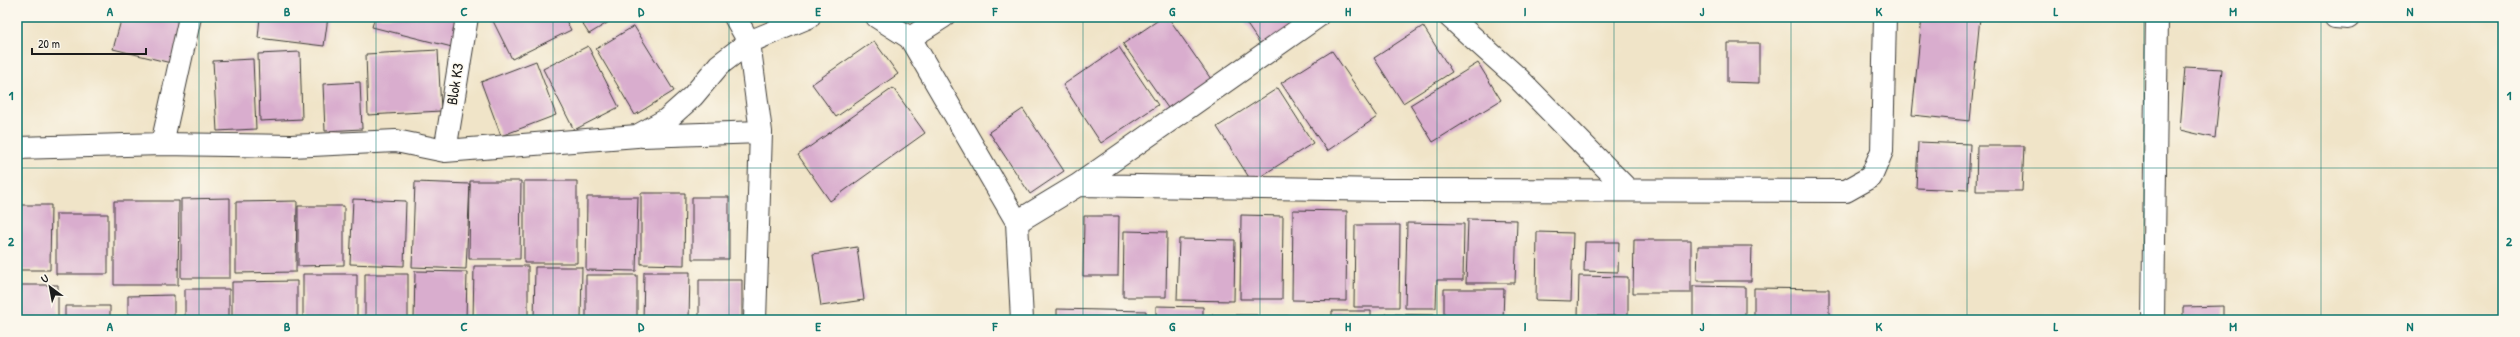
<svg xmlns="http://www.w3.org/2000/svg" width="2520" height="337" font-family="'Patrick Hand',sans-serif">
	<rect width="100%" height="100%" fill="#fbf7ec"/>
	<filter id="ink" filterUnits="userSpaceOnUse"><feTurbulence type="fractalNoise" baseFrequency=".025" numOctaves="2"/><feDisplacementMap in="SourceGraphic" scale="8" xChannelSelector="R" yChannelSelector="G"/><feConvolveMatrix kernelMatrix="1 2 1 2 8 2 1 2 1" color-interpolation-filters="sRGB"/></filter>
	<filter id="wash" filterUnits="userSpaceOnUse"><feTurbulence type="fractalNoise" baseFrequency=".012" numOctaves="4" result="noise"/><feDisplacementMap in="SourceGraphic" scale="16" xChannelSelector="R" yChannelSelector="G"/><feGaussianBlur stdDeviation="0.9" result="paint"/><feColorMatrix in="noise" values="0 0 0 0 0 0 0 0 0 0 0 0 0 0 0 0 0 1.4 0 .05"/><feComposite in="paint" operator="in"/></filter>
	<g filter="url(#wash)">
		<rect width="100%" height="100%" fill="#f0e4c8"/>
		<g id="blocks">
			<!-- building -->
			<path fill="#d9adce" d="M 122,17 L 162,17 L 182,22 L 171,63 L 113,49 Z
				M 260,17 L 328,17 L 324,46 L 258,38 Z
				M 375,17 L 459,17 L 452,47 L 372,27 Z
				M 491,17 L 564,17 L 571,30 L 512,59 Z
				M 578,17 L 617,17 L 589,34 Z
				M 1163,17 L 1168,17 L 1211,79 L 1168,108 L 1123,44 Z
				M 1242,17 L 1309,17 L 1263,48 Z
				M 1922,17 L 1980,17 L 1970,121 L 1912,115 Z
				M 634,26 L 674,91 L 635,115 L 596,49 Z
				M 1423,26 L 1452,72 L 1403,103 L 1374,58 Z
				M 874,41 L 898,74 L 836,117 L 812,84 Z
				M 1727,43 L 1759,43 L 1759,83 L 1727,82 Z
				M 588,46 L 619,107 L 574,130 L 543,69 Z
				M 1119,47 L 1158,105 L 1101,143 L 1063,85 Z
				M 438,50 L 441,111 L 368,115 L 366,54 Z
				M 1332,51 L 1377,117 L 1327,151 L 1281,83 Z
				M 300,52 L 302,119 L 260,121 L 258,54 Z
				M 253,59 L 256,129 L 217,131 L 213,61 Z
				M 536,61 L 556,115 L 501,136 L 481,82 Z
				M 1478,63 L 1501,100 L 1433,142 L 1410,105 Z
				M 2185,67 L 2222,69 L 2215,138 L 2180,130 Z
				M 360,82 L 362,129 L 325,131 L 323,84 Z
				M 893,88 L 925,133 L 830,201 L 798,155 Z
				M 1278,88 L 1313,143 L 1252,182 L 1217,127 Z
				M 1023,109 L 1064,171 L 1030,194 L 989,132 Z
				M 1918,142 L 1970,144 L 1968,190 L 1916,188 Z
				M 1977,146 L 2024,146 L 2022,191 L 1976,191 Z
				M 470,181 L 521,181 L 520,259 L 469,259 Z
				M 524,181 L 577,181 L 577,263 L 524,263 Z
				M 415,182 L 470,184 L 466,269 L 412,267 Z
				M 641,193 L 685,193 L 684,265 L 641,264 Z
				M 587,197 L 638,197 L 636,271 L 586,270 Z
				M 692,197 L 729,197 L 729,259 L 692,259 Z
				M 230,198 L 230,278 L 181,278 L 181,199 Z
				M 353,199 L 406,201 L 404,266 L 350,264 Z
				M 114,201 L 179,201 L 178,285 L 114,285 Z
				M 297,201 L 296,272 L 236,273 L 236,202 Z
				M 17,205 L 51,205 L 50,270 L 17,270 Z
				M 298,206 L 344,206 L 344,265 L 298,266 Z
				M 1293,210 L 1347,211 L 1346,301 L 1292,300 Z
				M 56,214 L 108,214 L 108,274 L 56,274 Z
				M 1241,215 L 1283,216 L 1282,299 L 1240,299 Z
				M 1084,216 L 1119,216 L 1118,276 L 1083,276 Z
				M 1468,219 L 1517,220 L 1515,283 L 1466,283 Z
				M 1407,223 L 1464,224 L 1463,280 L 1437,280 L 1436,308 L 1405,308 Z
				M 1355,225 L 1400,225 L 1399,307 L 1354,307 Z
				M 1124,231 L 1167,232 L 1166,297 L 1123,297 Z
				M 1537,232 L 1573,233 L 1571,301 L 1536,300 Z
				M 1179,239 L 1235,240 L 1234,301 L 1177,300 Z
				M 1634,240 L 1691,240 L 1691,293 L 1633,293 Z
				M 1585,242 L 1619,242 L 1618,272 L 1584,271 Z
				M 1698,246 L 1752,246 L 1751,281 L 1697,281 Z
				M 857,247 L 864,300 L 821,306 L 813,254 Z
				M 474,266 L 528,266 L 528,320 L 473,320 Z
				M 535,267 L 582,267 L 581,320 L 534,320 Z
				M 415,271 L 467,272 L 466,320 L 414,320 Z
				M 644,272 L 690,272 L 689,320 L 643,320 Z
				M 303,274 L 357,274 L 357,320 L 303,320 Z
				M 365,274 L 408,274 L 408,320 L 365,320 Z
				M 586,275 L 637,275 L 637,320 L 586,320 Z
				M 1579,276 L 1628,277 L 1628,316 L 1578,316 Z
				M 699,280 L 742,280 L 742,320 L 699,320 Z
				M 297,281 L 297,320 L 232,320 L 232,282 Z
				M 17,285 L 58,285 L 58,320 L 17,320 Z
				M 1693,286 L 1745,287 L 1745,318 L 1693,318 Z
				M 1754,288 L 1829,289 L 1829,320 L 1754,319 Z
				M 185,289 L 229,289 L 229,320 L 185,320 Z
				M 1444,289 L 1504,289 L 1503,320 L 1444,320 Z
				M 174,295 L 174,320 L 128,320 L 128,296 Z
				M 65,306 L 110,306 L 110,320 L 65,320 Z
				M 1156,306 L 1203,307 L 1203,320 L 1156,320 Z
				M 2223,306 L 2223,320 L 2183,320 L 2183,307 Z
				M 1057,309 L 1146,311 L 1146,320 L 1057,320 Z
				M 1332,311 L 1371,311 L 1371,320 L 1332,320 Z
				M 1385,314 L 1435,315 L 1435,320 L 1385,320 Z
				M 1209,315 L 1257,315 L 1257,320 L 1209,320 Z
				M 1263,316 L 1325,316 L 1325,320 L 1263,320 Z"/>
		</g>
	</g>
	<g filter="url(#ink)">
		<use href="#blocks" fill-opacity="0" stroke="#3c3a36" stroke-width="1"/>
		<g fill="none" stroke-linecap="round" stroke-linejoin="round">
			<defs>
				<path id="street" d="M 735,17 L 749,42 L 761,132 L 755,320
					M 877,17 L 910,38
					M 1450,17 L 1519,79 L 1628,190
					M 2335,17 L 2348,18
					M 642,136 L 761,132
					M 162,144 L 190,17
					M 17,148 L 162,144 L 291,146 L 396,141 L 445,151 L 637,136 L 666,120 L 693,96 L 719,65 L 749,42 L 809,17
					M 445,151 L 467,17
					M 1078,185 L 1317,17
					M 1017,222 L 1078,185 L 1390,190 L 1846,191 L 1871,177 L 1882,151 L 1885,17
					M 2153,320 L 2157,17"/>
				<path id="secondary" d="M 943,17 L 910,38 L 1017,222 L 1022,320"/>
			</defs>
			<!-- street casing -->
			<use href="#street" stroke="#3c3a36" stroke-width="24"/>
			<!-- secondary casing -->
			<use href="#secondary" stroke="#3c3a36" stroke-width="24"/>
			<!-- street -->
			<use href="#street" stroke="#fff" stroke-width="22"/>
			<!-- secondary -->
			<use href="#secondary" stroke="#fff" stroke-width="22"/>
		</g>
	</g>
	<!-- grid -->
	<path fill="none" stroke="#0f766e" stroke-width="1" stroke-opacity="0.55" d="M 199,17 L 199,320M 376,17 L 376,320M 553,17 L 553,320M 729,17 L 729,320M 906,17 L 906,320M 1083,17 L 1083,320M 1260,17 L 1260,320M 1437,17 L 1437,320M 1614,17 L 1614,320M 1791,17 L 1791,320M 1967,17 L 1967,320M 2144,17 L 2144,320M 2321,17 L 2321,320M 17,168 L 2503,168"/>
	<g text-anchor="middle" stroke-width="3" stroke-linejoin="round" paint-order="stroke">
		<!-- street labels -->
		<g font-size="15" fill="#1c1c1c" stroke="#fbf7ec">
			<text transform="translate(455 84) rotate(-81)" y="5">Blok K3</text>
		</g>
	</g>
	<!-- margin -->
	<rect width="2520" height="337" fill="none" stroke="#fbf7ec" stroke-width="44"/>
	<!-- north arrow -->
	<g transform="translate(50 287) rotate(328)" stroke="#fbf7ec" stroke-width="3" paint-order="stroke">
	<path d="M0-3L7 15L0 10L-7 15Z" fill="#1c1c1c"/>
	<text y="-6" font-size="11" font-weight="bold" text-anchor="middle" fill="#1c1c1c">U</text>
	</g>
	<!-- scale -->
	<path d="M32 48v6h114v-6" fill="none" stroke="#1c1c1c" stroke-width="2"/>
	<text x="38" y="48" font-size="12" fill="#1c1c1c" stroke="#fbf7ec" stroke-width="3" paint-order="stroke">20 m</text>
	<rect x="22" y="22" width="2476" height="293" fill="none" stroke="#0f766e" stroke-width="1.5"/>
	<g font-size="13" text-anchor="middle" font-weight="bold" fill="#0f766e">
		<text x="110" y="16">A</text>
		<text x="287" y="16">B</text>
		<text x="464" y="16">C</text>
		<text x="641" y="16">D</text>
		<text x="818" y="16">E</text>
		<text x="995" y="16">F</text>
		<text x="1172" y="16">G</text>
		<text x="1348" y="16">H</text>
		<text x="1525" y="16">I</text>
		<text x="1702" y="16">J</text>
		<text x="1879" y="16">K</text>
		<text x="2056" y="16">L</text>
		<text x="2233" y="16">M</text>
		<text x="2410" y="16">N</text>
		<text x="11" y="100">1</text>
		<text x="2509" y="100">1</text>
		<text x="11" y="246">2</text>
		<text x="2509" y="246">2</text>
		<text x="110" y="331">A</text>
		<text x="287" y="331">B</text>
		<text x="464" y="331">C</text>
		<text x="641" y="331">D</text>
		<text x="818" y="331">E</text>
		<text x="995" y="331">F</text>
		<text x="1172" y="331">G</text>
		<text x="1348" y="331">H</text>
		<text x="1525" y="331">I</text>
		<text x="1702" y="331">J</text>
		<text x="1879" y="331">K</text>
		<text x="2056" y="331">L</text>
		<text x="2233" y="331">M</text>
		<text x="2410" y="331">N</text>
	</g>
</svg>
